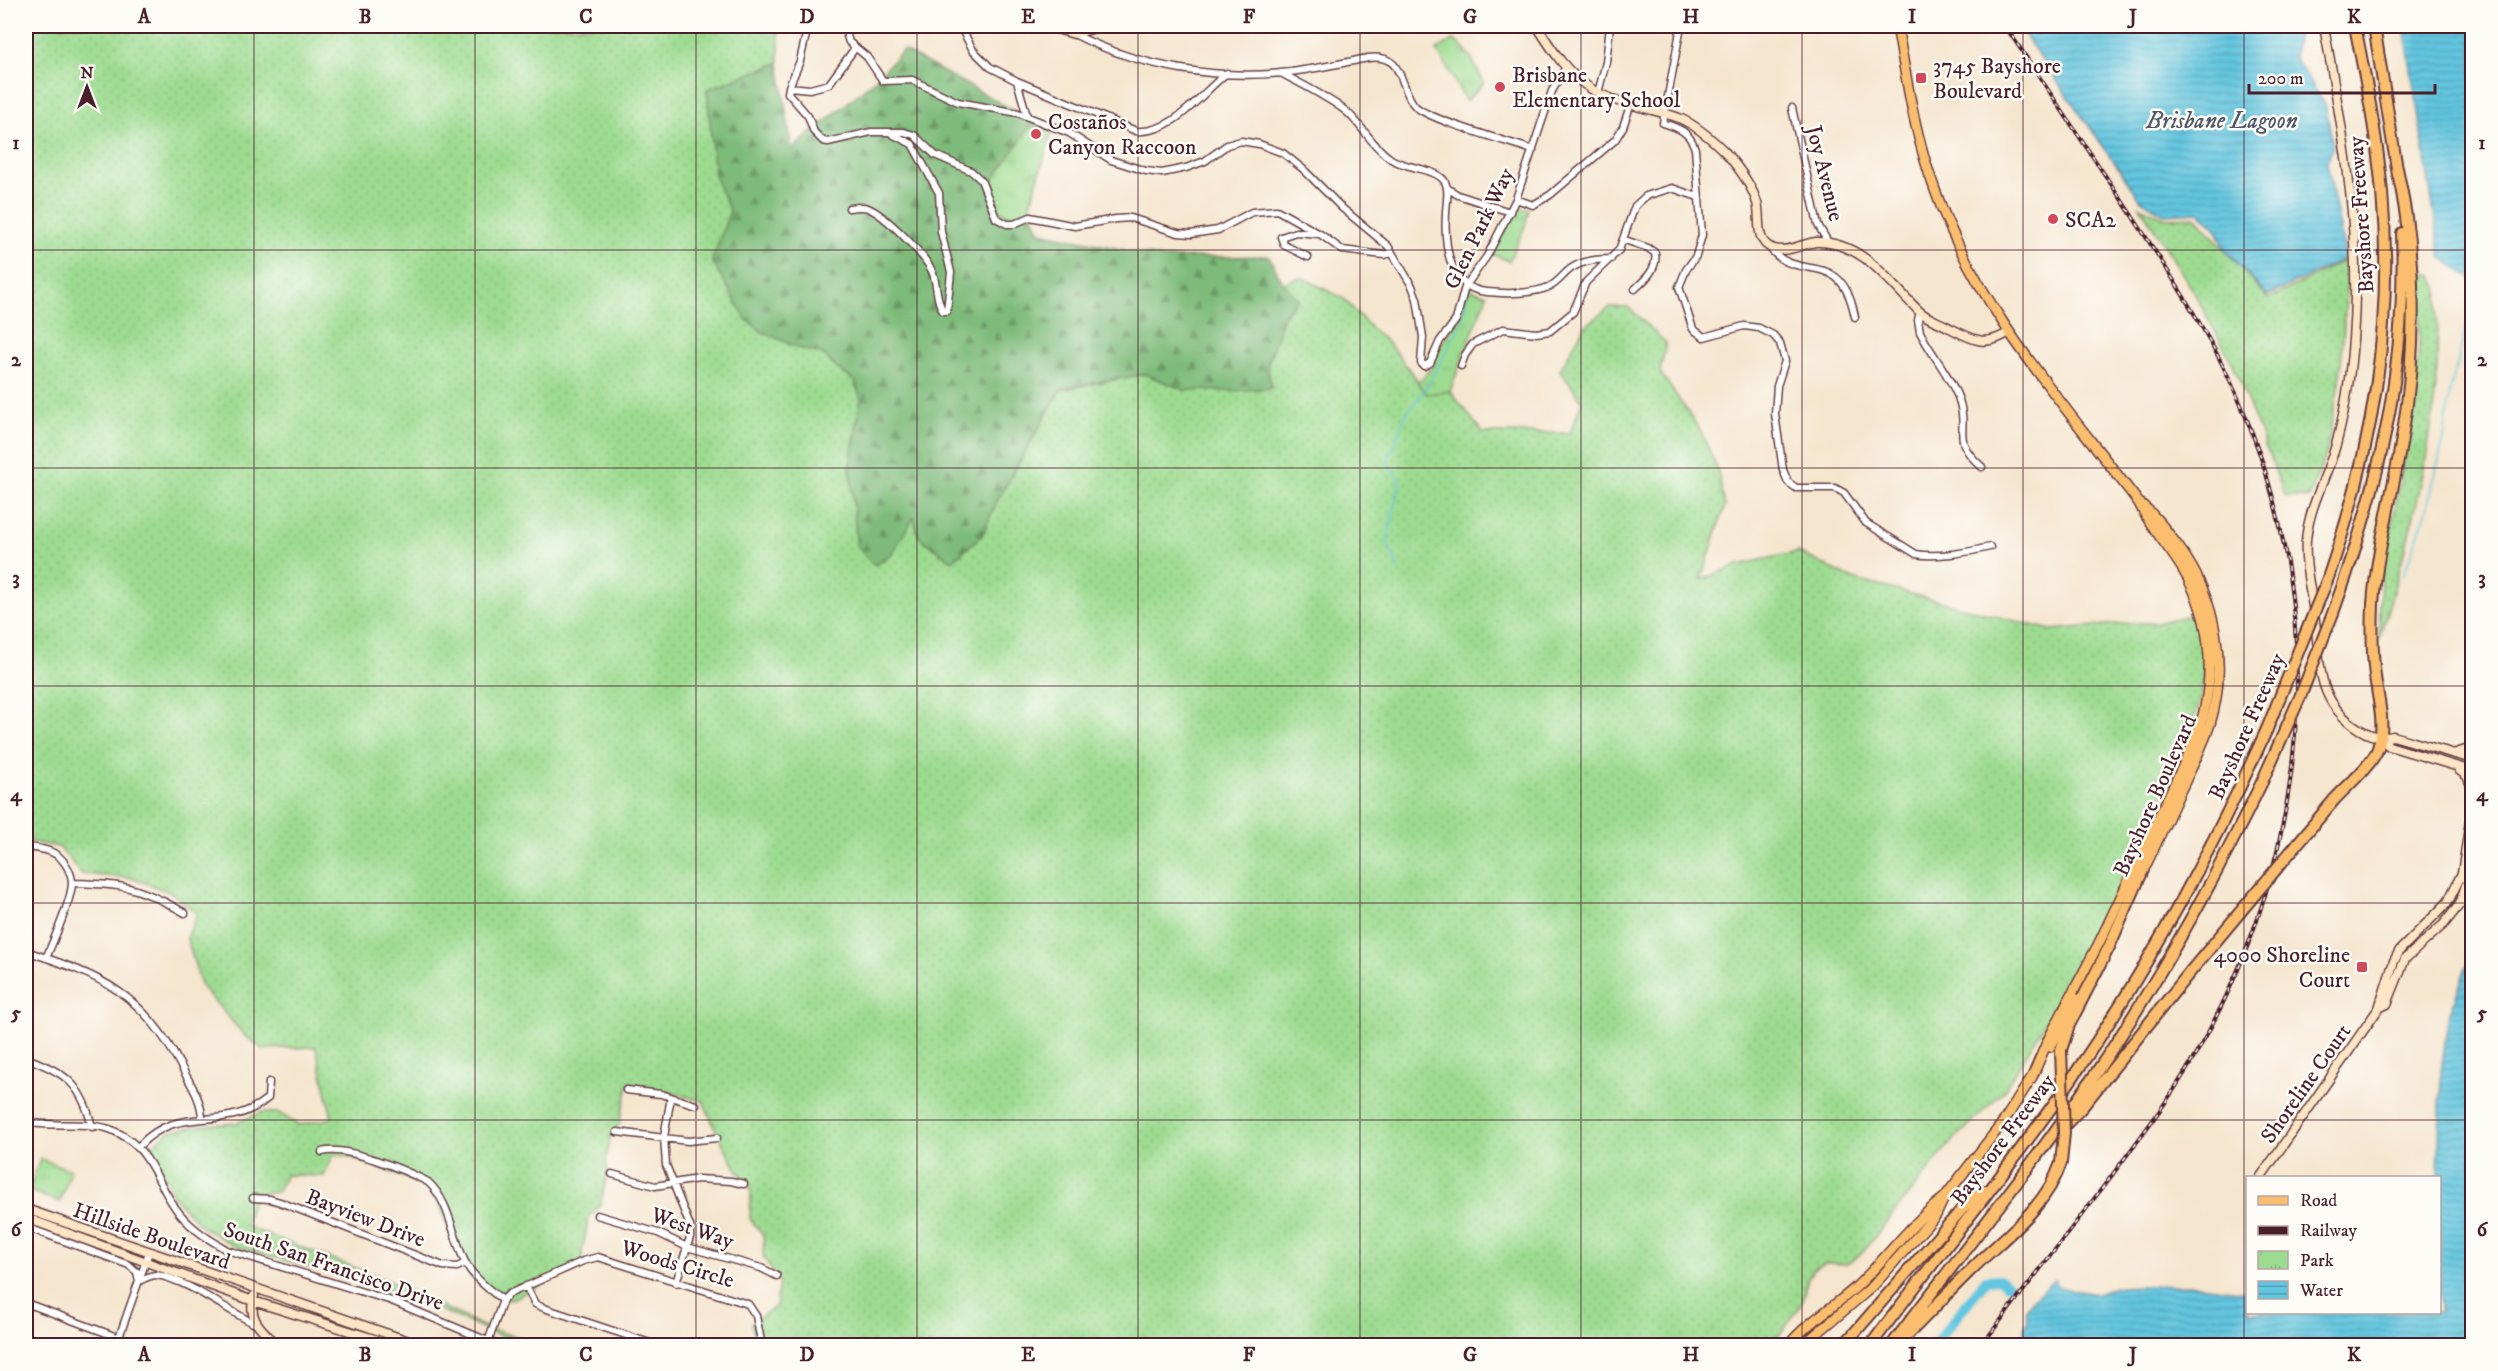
<svg xmlns="http://www.w3.org/2000/svg" width="2498" height="1371" font-family="'IM FELL DW Pica',serif">
	<defs>
		<pattern id="grass-dots" width="8" height="8" patternUnits="userSpaceOnUse" patternTransform="scale(1.5)"><rect width="8" height="8" fill="#9ddb90"/><path d="M2 2h.1M6 6h.1" fill="none" stroke="#89bc7c" stroke-width="1.8" stroke-linecap="round"/></pattern>
		<pattern id="forest-firs" width="22" height="20" patternUnits="userSpaceOnUse" patternTransform="scale(1.5)"><rect width="22" height="20" fill="#7ebb7a"/><path d="M5 1l3.5 6h-7zM16 11l3.5 6h-7z" fill="#699764"/></pattern>
		<pattern id="park-tufts" width="24" height="20" patternUnits="userSpaceOnUse" patternTransform="scale(1.5)"><rect width="24" height="20" fill="#9ddb90"/><path d="M3 7l-1-3M5 7V3M7 7l1-3M15 17l-1-3M17 17v-4M19 17l1-3" fill="none" stroke="#89bc7c"/></pattern>
		<pattern id="water-rules" width="6" height="5" patternUnits="userSpaceOnUse" patternTransform="scale(1.5)"><rect width="6" height="5" fill="#62c6e0"/><path d="M0 2.5h6" fill="none" stroke="#53a0b6"/></pattern>
	</defs>
	<rect width="100%" height="100%" fill="#fdfcf7"/>
	<filter id="ink" filterUnits="userSpaceOnUse"><feTurbulence type="fractalNoise" baseFrequency=".0167" numOctaves="2"/><feDisplacementMap in="SourceGraphic" scale="12" xChannelSelector="R" yChannelSelector="G"/><feConvolveMatrix kernelMatrix="1 2 1 2 8 2 1 2 1" color-interpolation-filters="sRGB"/></filter>
	<filter id="wash" filterUnits="userSpaceOnUse"><feTurbulence type="fractalNoise" baseFrequency=".008" numOctaves="4" result="noise"/><feDisplacementMap in="SourceGraphic" scale="24" xChannelSelector="R" yChannelSelector="G"/><feGaussianBlur stdDeviation="1.35" result="paint"/><feColorMatrix in="noise" values="0 0 0 0 0 0 0 0 0 0 0 0 0 0 0 0 0 1.4 0 .05"/><feComposite in="paint" operator="in"/></filter>
	<g filter="url(#wash)">
		<rect width="100%" height="100%" fill="#f5e5ce"/>
		<!-- grass -->
		<path fill="url(#grass-dots)" stroke="#747d5e" stroke-width="1.5" d="M 26,26 L 779,26 L 779,63 L 707,89 L 715,177 L 730,211 L 712,261 L 746,318 L 761,331 L 799,348 L 823,354 L 835,367 L 855,381 L 861,399 L 850,465 L 857,545 L 866,557 L 891,555 L 914,516 L 982,535 L 997,501 L 1061,390 L 1145,374 L 1184,390 L 1271,388 L 1267,366 L 1283,316 L 1298,299 L 1283,283 L 1301,277 L 1343,298 L 1371,328 L 1390,345 L 1427,393 L 1450,391 L 1483,433 L 1570,433 L 1582,401 L 1560,370 L 1584,327 L 1610,307 L 1628,307 L 1666,343 L 1660,372 L 1701,431 L 1718,471 L 1725,506 L 1701,580 L 1737,565 L 1798,552 L 1853,579 L 2051,630 L 2129,623 L 2156,623 L 2198,613 L 2204,669 L 2201,698 L 2188,737 L 2163,796 L 2070,984 L 2003,1092 L 1948,1146 L 1860,1255 L 1847,1264 L 1826,1263 L 1813,1270 L 1808,1279 L 1801,1305 L 1779,1336 C 1769,1338 1762,1337 1754,1345 L 756,1345 L 751,1323 L 776,1306 L 779,1282 L 763,1256 L 764,1237 L 750,1219 L 751,1189 L 736,1168 L 717,1133 L 703,1101 L 629,1082 L 619,1125 L 611,1135 L 606,1160 L 608,1172 L 600,1206 L 589,1216 L 582,1252 L 583,1265 L 510,1300 L 495,1297 L 471,1278 L 459,1256 L 436,1197 L 426,1186 L 352,1158 L 334,1154 L 324,1176 L 286,1175 L 277,1192 L 255,1194 L 245,1226 L 387,1280 L 487,1328 L 545,1345 L 521,1345 L 401,1293 L 234,1246 L 202,1227 L 174,1197 L 152,1145 L 170,1131 L 202,1125 L 236,1123 L 262,1112 L 279,1113 L 298,1125 L 332,1118 L 316,1047 L 262,1049 L 245,1036 L 201,986 L 187,938 L 197,914 L 172,893 L 132,878 L 82,874 L 59,847 L 26,841 Z
			M 2140,206 L 2165,218 L 2196,217 L 2268,299 L 2349,258 L 2340,377 L 2326,455 L 2309,498 L 2285,496 L 2233,364 L 2192,289 Z
			M 2419,272 L 2432,275 L 2439,289 C 2436,324 2439,359 2435,394 C 2427,478 2403,559 2379,639 L 2381,569 L 2395,510 L 2413,409 L 2419,346 Z"/>
		<!-- forest -->
		<path fill="url(#forest-firs)" stroke="#646d52" stroke-width="1.5" d="M 903,50 L 1052,131 L 1029,208 L 1040,232 L 1164,258 L 1269,256 L 1283,283 L 1298,299 L 1283,316 L 1267,366 L 1272,388 L 1233,391 L 1184,390 L 1145,374 L 1061,389 L 997,501 L 982,535 L 952,561 L 918,536 L 914,517 L 891,555 L 875,565 L 866,557 L 857,545 L 850,465 L 861,399 L 855,381 L 835,367 L 823,354 L 799,348 L 761,331 L 746,319 L 712,261 L 730,211 L 715,177 L 707,89 L 779,63 L 792,149 L 876,79 Z"/>
		<!-- park -->
		<path fill="url(#park-tufts)" stroke="#747d5e" stroke-width="1.5" d="M 1454,39 L 1471,57 L 1484,83 L 1466,101 L 1437,50 Z
			M 1031,126 L 1052,131 L 1029,208 L 1014,216 L 1000,211 L 989,185 Z
			M 1516,209 L 1529,209 L 1525,226 L 1509,261 L 1492,254 Z
			M 1467,288 L 1487,295 L 1450,391 L 1427,394 L 1418,383 L 1434,365 L 1440,345 L 1460,318 Z
			M 40,1159 L 71,1170 L 60,1202 L 29,1191 Z"/>
		<!-- water -->
		<path fill="url(#water-rules)" stroke="#567286" stroke-width="1.5" d="M 2018,26 L 2299,26 L 2294,57 L 2326,106 L 2333,146 L 2327,163 L 2346,258 L 2267,296 L 2225,249 L 2217,230 L 2199,212 L 2164,214 L 2141,200 Z
			M 2404,26 L 2472,26 L 2472,279 L 2441,257 Z
			M 2472,950 L 2472,1345 L 2024,1345 L 2024,1327 L 2028,1320 L 2026,1309 L 2034,1298 L 2055,1279 L 2058,1287 L 2097,1294 L 2115,1287 L 2190,1285 L 2247,1292 L 2248,1312 L 2440,1312 L 2440,1178 L 2438,1177 L 2441,1072 L 2448,1019 Z"/>
		<g fill="none" stroke-linecap="round" stroke-linejoin="round">
			<!-- stream -->
			<path stroke="#62c6e0" stroke-width="1.5" d="M 1398,568 L 1387,542 L 1400,482 L 1387,463 L 1405,416 L 1426,388 L 1463,320 L 1467,292
				M 2403,576 L 2426,513 L 2444,438 L 2450,392 L 2468,318 L 2472,314"/>
			<!-- river -->
			<path stroke="#62c6e0" stroke-width="10" d="M 1933,1346 L 1986,1280 L 1999,1279 L 2008,1285"/>
		</g>
	</g>
	<g filter="url(#ink)">
		<g fill="none" stroke-linecap="round" stroke-linejoin="round">
			<defs>
				<path id="street" d="M 808,26 L 800,61 L 789,87 L 788,93 L 808,116 L 814,132 L 823,141 L 828,142 L 871,132 L 904,132 L 914,135 L 935,155 L 971,171 L 981,180 L 996,218 L 1007,224 L 1014,224 L 1030,217 L 1075,226 L 1116,219 L 1131,218 L 1178,233 L 1191,234 L 1218,230 L 1252,212 L 1277,210 L 1320,234 L 1342,250 L 1384,255 L 1392,253
					M 848,26 L 847,36 L 849,42 L 867,57 L 883,81 L 912,80 L 958,102 L 1018,113 L 1069,133 L 1111,160 L 1146,171 L 1162,173 L 1186,168 L 1205,161 L 1227,145 L 1241,141 L 1259,144 L 1283,153 L 1303,169 L 1342,208 L 1388,246 L 1412,286 L 1417,299 L 1423,337 L 1421,363 L 1424,366 L 1430,363 L 1440,341 L 1456,320 L 1465,287 L 1487,256 L 1516,199 L 1552,91 L 1566,67
					M 960,26 L 973,50 L 990,67 L 1017,81 L 1136,131 C 1174,134 1200,94 1227,73
					M 1681,26 L 1663,123 C 1679,128 1690,132 1695,149 L 1702,235 L 1696,256 L 1686,270 L 1679,287 L 1693,329 L 1704,337 L 1744,326 L 1759,328 L 1773,335 L 1780,343 L 1785,361 L 1777,386 L 1775,414 L 1783,470 L 1788,482 L 1796,488 L 1835,488 L 1844,493 L 1866,523 L 1916,554 C 1936,558 1970,552 1990,547
					M 1074,34 C 1138,67 1219,81 1290,72 C 1316,69 1342,63 1368,58 C 1406,53 1398,87 1415,106 C 1429,120 1510,142 1533,150
					M 1281,73 C 1301,84 1332,99 1348,113 C 1364,128 1373,147 1391,159 C 1407,169 1437,168 1445,182 C 1450,191 1446,203 1446,213 C 1444,244 1448,289 1487,292 C 1506,294 1534,294 1551,286 C 1558,282 1562,276 1568,271 C 1579,261 1596,259 1611,259
					M 1017,81 L 1027,116
					M 789,87 L 810,89 L 829,84 L 855,48
					M 1598,93 L 1606,62 L 1610,26
					M 1792,108 L 1818,225 L 1828,242
					M 1447,188 L 1458,195 L 1510,212
					M 1516,199 L 1533,205 L 1550,195 L 1615,140 L 1623,127 L 1630,106
					M 849,208 C 855,207 862,206 868,208 C 885,215 924,254 932,271 C 938,284 935,299 943,311 L 947,311 L 951,272 L 941,232 L 939,193 L 912,144 L 892,134
					M 1625,240 L 1648,248 L 1655,253 C 1658,268 1646,279 1635,289
					M 1769,247 C 1798,286 1841,244 1855,317
					M 1308,257 L 1284,245 L 1281,237 L 1296,232 L 1319,234
					M 1920,312 L 1918,320 L 1920,332 C 1931,354 1952,378 1959,400 C 1970,432 1949,438 1982,467
					M 1461,366 L 1465,355 L 1473,344 L 1503,329 L 1536,333 L 1550,331 L 1573,312 L 1586,282 L 1619,250 L 1635,206 L 1646,196 L 1672,188 L 1698,197
					M 26,847 C 36,848 48,849 57,855 C 65,861 72,873 72,883 C 72,899 53,942 46,958
					M 73,883 C 124,884 140,887 185,913
					M 26,951 C 104,977 142,993 182,1068 C 191,1085 202,1100 202,1119
					M 26,1058 C 65,1072 82,1084 92,1127
					M 626,1090 L 661,1094 L 696,1105
					M 671,1097 L 664,1137 L 666,1165 L 690,1226 L 690,1237 L 676,1283
					M 26,1122 C 53,1128 86,1120 112,1130 C 153,1147 155,1184 180,1214 C 193,1230 210,1240 227,1250 L 392,1301 L 500,1346
					M 617,1132 L 688,1141 L 717,1138
					M 139,1146 C 181,1101 224,1135 268,1098 L 269,1082
					M 322,1152 C 346,1145 405,1170 428,1182 C 451,1203 452,1237 466,1264 C 475,1279 489,1290 503,1300
					M 612,1174 L 655,1186 L 698,1179 L 731,1181 L 744,1184
					M 253,1198 L 270,1199 L 280,1202 L 443,1266 L 457,1267 L 466,1263
					M 597,1215 L 658,1233 L 687,1247 L 761,1268 L 777,1276
					M 26,1227 L 129,1265 L 137,1272 L 139,1281
					M 139,1281 C 144,1279 150,1275 156,1275 C 184,1278 230,1312 257,1325
					M 526,1286 L 535,1304 L 544,1308 L 659,1346
					M 26,1303 L 141,1346
					M 488,1342 L 503,1300 L 509,1294 L 583,1261 L 598,1257 L 748,1304 L 756,1316 L 762,1346
					M 116,1346 L 149,1252
					M 327,1346 L 330,1341 L 344,1346"/>
				<path id="secondary" d="M 1046,26 L 1074,34 L 1102,26
					M 1166,26 L 1181,26
					M 1537,26 C 1552,50 1568,75 1593,90 C 1620,106 1650,107 1679,118 C 1696,125 1713,140 1726,153 C 1738,167 1752,185 1757,203 C 1761,216 1755,237 1768,246 C 1783,256 1800,244 1816,242 C 1832,241 1850,248 1863,257 C 1884,271 1900,293 1919,311 C 1926,318 1937,321 1946,326 C 1970,338 1984,349 2009,332
					M 2324,26 C 2340,116 2357,204 2355,296 C 2354,345 2349,397 2336,445 C 2327,476 2309,507 2306,540 C 2304,567 2312,595 2315,621 C 2321,666 2316,702 2359,729 C 2370,736 2380,739 2393,736 L 2472,759
					M 961,29 L 971,26
					M 2382,739 L 2389,746 L 2472,771
					M 2456,753 L 2472,748
					M 2459,770 L 2467,776 L 2472,788
					M 2472,809 L 2472,793
					M 2379,1008 L 2387,1004 L 2405,959 L 2444,924 L 2460,904 L 2472,866
					M 2260,1178 L 2379,1008 L 2394,961 L 2400,950 L 2448,902 L 2462,873 L 2472,808
					M 26,1209 L 423,1346
					M 26,1218 L 253,1301 L 397,1346
					M 254,1296 C 247,1320 262,1329 278,1346"/>
				<path id="primary" d="M 2141,875 C 2154,849 2166,822 2178,796 C 2189,772 2202,749 2210,724 C 2228,665 2216,599 2180,549 C 2168,533 2157,517 2141,504
					M 2050,1047 L 2077,999
					M 1788,1346 C 1807,1322 1833,1308 1855,1288 C 1886,1259 1910,1224 1944,1198 L 2004,1121 L 2032,1077 L 2048,1040 L 2100,941 L 2193,745 C 2217,688 2215,621 2182,568 C 2168,545 2150,527 2139,503 C 2064,404 1977,309 1935,190 C 1915,137 1907,81 1897,26
					M 1802,1346 L 1873,1286 L 1936,1215 L 1943,1200"/>
				<path id="highway" d="M 2374,26 L 2398,175
					M 2328,578 C 2372,450 2394,327 2382,192 C 2377,136 2366,81 2355,26
					M 2333,613 C 2379,486 2407,369 2402,233
					M 2334,800 C 2346,787 2373,764 2378,748 C 2386,724 2378,700 2375,676 C 2372,652 2372,628 2373,604 C 2377,547 2393,494 2402,438 C 2417,350 2417,256 2397,168
					M 2061,1050 L 2069,1025 L 2109,947 L 2143,870
					M 2066,1124 L 2083,1106 L 2190,972
					M 1901,1341 C 1926,1317 1948,1292 1973,1268 C 2006,1235 2045,1209 2061,1163
					M 1843,1346 L 1970,1200 L 1984,1191
					M 1870,1346 C 1938,1255 2011,1167 2075,1074 C 2150,965 2212,850 2267,729
					M 1891,1346 C 1960,1255 2032,1167 2096,1073 C 2159,980 2213,883 2262,782"/>
			</defs>
			<!-- street casing -->
			<use href="#street" stroke="#643d43" stroke-width="9"/>
			<!-- secondary casing -->
			<use href="#secondary" stroke="#643d43" stroke-width="11"/>
			<!-- primary casing -->
			<use href="#primary" stroke="#643d43" stroke-width="12"/>
			<!-- highway casing -->
			<use href="#highway" stroke="#643d43" stroke-width="14"/>
			<!-- street -->
			<use href="#street" stroke="#fff" stroke-width="6"/>
			<!-- secondary -->
			<use href="#secondary" stroke="#fde5c5" stroke-width="8"/>
			<!-- primary -->
			<use href="#primary" stroke="#fabe6e" stroke-width="9"/>
			<!-- highway -->
			<use href="#highway" stroke="#fabe6e" stroke-width="10"/>
			<defs>
				<path id="rail" d="M 1981,1346 C 2025,1288 2069,1232 2113,1174 C 2144,1132 2176,1091 2201,1045 C 2320,833 2331,576 2219,358 C 2190,303 2155,251 2121,199 C 2082,141 2044,83 2005,26"/>
			</defs>
			<!-- rail casing -->
			<use href="#rail" stroke="#4a1f2b" stroke-width="4"/>
			<!-- rail -->
			<use href="#rail" stroke="#fdfcf7" stroke-width="1.5" stroke-dasharray="4.5" stroke-linecap="butt"/>
			<defs>
				<path id="highway-bridge" d="M 2267,729 L 2328,578
					M 2262,782 L 2300,697 L 2333,613
					M 2190,972 L 2334,800
					M 2061,1163 L 2064,1133 L 2061,1050"/>
			</defs>
			<!-- highway-bridge casing -->
			<use href="#highway-bridge" stroke="#643d43" stroke-width="14" stroke-linecap="butt"/>
			<!-- highway-bridge -->
			<use href="#highway-bridge" stroke="#fabe6e" stroke-width="10"/>
		</g>
	</g>
	<!-- grid -->
	<path fill="none" stroke="#4a1f2b" stroke-width="1.5" stroke-opacity="0.55" d="M 254,26 L 254,1346M 475,26 L 475,1346M 696,26 L 696,1346M 917,26 L 917,1346M 1138,26 L 1138,1346M 1360,26 L 1360,1346M 1581,26 L 1581,1346M 1802,26 L 1802,1346M 2023,26 L 2023,1346M 2244,26 L 2244,1346M 26,250 L 2472,250M 26,468 L 2472,468M 26,686 L 2472,686M 26,903 L 2472,903M 26,1120 L 2472,1120"/>
	<!-- markers -->
	<g fill="#d1495b" stroke="#fdfcf7" stroke-width="2">
		<rect x="1915" y="72" width="12" height="12" rx="3"/>
		<circle cx="1500" cy="87" r="6"/>
		<circle cx="1036" cy="134" r="6"/>
		<circle cx="2053" cy="219" r="6"/>
		<rect x="2356" y="961" width="12" height="12" rx="3"/>
	</g>
	<g text-anchor="middle" stroke-width="5" stroke-linejoin="round" paint-order="stroke">
		<!-- poi labels -->
		<g font-size="22" fill="#4a1f2b" stroke="#fdfcf7" text-anchor="start">
			<text x="1933" y="73">3745 Bayshore<tspan x="1933" dy="25">Boulevard</tspan></text>
			<text x="1512" y="82">Brisbane<tspan x="1512" dy="25">Elementary School</tspan></text>
			<text x="1048" y="129">Costaños<tspan x="1048" dy="25">Canyon Raccoon</tspan></text>
			<text x="2065" y="227">SCA2</text>
			<text x="2350" y="962" text-anchor="end">4000 Shoreline<tspan x="2350" dy="25">Court</tspan></text>
		</g>
		<!-- street labels -->
		<g font-size="22" fill="#4a1f2b" stroke="#fdfcf7">
			<text transform="translate(1826 173) rotate(76)" y="8">Joy Avenue</text>
			<text transform="translate(2360 215) rotate(-94)" y="8">Bayshore Freeway</text>
			<text transform="translate(1478 228) rotate(-64)" y="8">Glen Park Way</text>
			<text transform="translate(2246 726) rotate(-66)" y="8">Bayshore Freeway</text>
			<text transform="translate(2154 795) rotate(-66)" y="8">Bayshore Boulevard</text>
			<text transform="translate(2305 1083) rotate(-55)" y="8">Shoreline Court</text>
			<text transform="translate(2002 1139) rotate(-53)" y="8">Bayshore Freeway</text>
			<text transform="translate(366 1217) rotate(21)" y="8">Bayview Drive</text>
			<text transform="translate(693 1227) rotate(19)" y="8">West Way</text>
			<text transform="translate(152 1235) rotate(19)" y="8">Hillside Boulevard</text>
			<text transform="translate(678 1263) rotate(17)" y="8">Woods Circle</text>
			<text transform="translate(334 1265) rotate(19)" y="8">South San Francisco Drive</text>
		</g>
		<!-- water labels -->
		<g font-size="24" font-style="italic" fill="#52596a" stroke="#fdfcf7">
			<text x="2222" y="128">Brisbane Lagoon</text>
		</g>
	</g>
	<!-- margin -->
	<rect width="2498" height="1371" fill="none" stroke="#fdfcf7" stroke-width="66"/>
	<!-- legend -->
	<rect x="2246" y="1176" width="195" height="138" fill="#fdfcf7" stroke="#b5a4a5" stroke-width="1.5"/>
	<rect x="2258" y="1196" width="30" height="9" fill="#fabe6e" stroke="#b5a4a5" stroke-width="1.5"/>
	<text x="2300" y="1206" font-size="18" fill="#4a1f2b">Road</text>
	<rect x="2258" y="1226" width="30" height="9" fill="#4a1f2b" stroke="#b5a4a5" stroke-width="1.5"/>
	<text x="2300" y="1236" font-size="18" fill="#4a1f2b">Railway</text>
	<rect x="2258" y="1251" width="30" height="18" fill="url(#park-tufts)" stroke="#b5a4a5" stroke-width="1.5"/>
	<text x="2300" y="1266" font-size="18" fill="#4a1f2b">Park</text>
	<rect x="2258" y="1281" width="30" height="18" fill="url(#water-rules)" stroke="#b5a4a5" stroke-width="1.5"/>
	<text x="2300" y="1296" font-size="18" fill="#4a1f2b">Water</text>
	<!-- north arrow -->
	<g transform="translate(87 87)" stroke="#fdfcf7" stroke-width="4.5" paint-order="stroke">
	<path d="M0-4.5L10 22L0 15L-10 22Z" fill="#4a1f2b"/>
	<text y="-9" font-size="16" font-weight="bold" text-anchor="middle" fill="#4a1f2b">N</text>
	</g>
	<!-- scale -->
	<path d="M2249 84v9h186v-9" fill="none" stroke="#4a1f2b" stroke-width="3"/>
	<text x="2258" y="84" font-size="18" fill="#4a1f2b" stroke="#fdfcf7" stroke-width="4.5" paint-order="stroke">200 m</text>
	<rect x="33" y="33" width="2432" height="1305" fill="none" stroke="#4a1f2b" stroke-width="2"/>
	<g font-size="20" text-anchor="middle" font-weight="bold" fill="#4a1f2b">
		<text x="144" y="23">A</text>
		<text x="365" y="23">B</text>
		<text x="586" y="23">C</text>
		<text x="807" y="23">D</text>
		<text x="1028" y="23">E</text>
		<text x="1249" y="23">F</text>
		<text x="1470" y="23">G</text>
		<text x="1691" y="23">H</text>
		<text x="1912" y="23">I</text>
		<text x="2133" y="23">J</text>
		<text x="2354" y="23">K</text>
		<text x="16" y="149">1</text>
		<text x="2482" y="149">1</text>
		<text x="16" y="366">2</text>
		<text x="2482" y="366">2</text>
		<text x="16" y="584">3</text>
		<text x="2482" y="584">3</text>
		<text x="16" y="801">4</text>
		<text x="2482" y="801">4</text>
		<text x="16" y="1019">5</text>
		<text x="2482" y="1019">5</text>
		<text x="16" y="1236">6</text>
		<text x="2482" y="1236">6</text>
		<text x="144" y="1361">A</text>
		<text x="365" y="1361">B</text>
		<text x="586" y="1361">C</text>
		<text x="807" y="1361">D</text>
		<text x="1028" y="1361">E</text>
		<text x="1249" y="1361">F</text>
		<text x="1470" y="1361">G</text>
		<text x="1691" y="1361">H</text>
		<text x="1912" y="1361">I</text>
		<text x="2133" y="1361">J</text>
		<text x="2354" y="1361">K</text>
	</g>
</svg>
